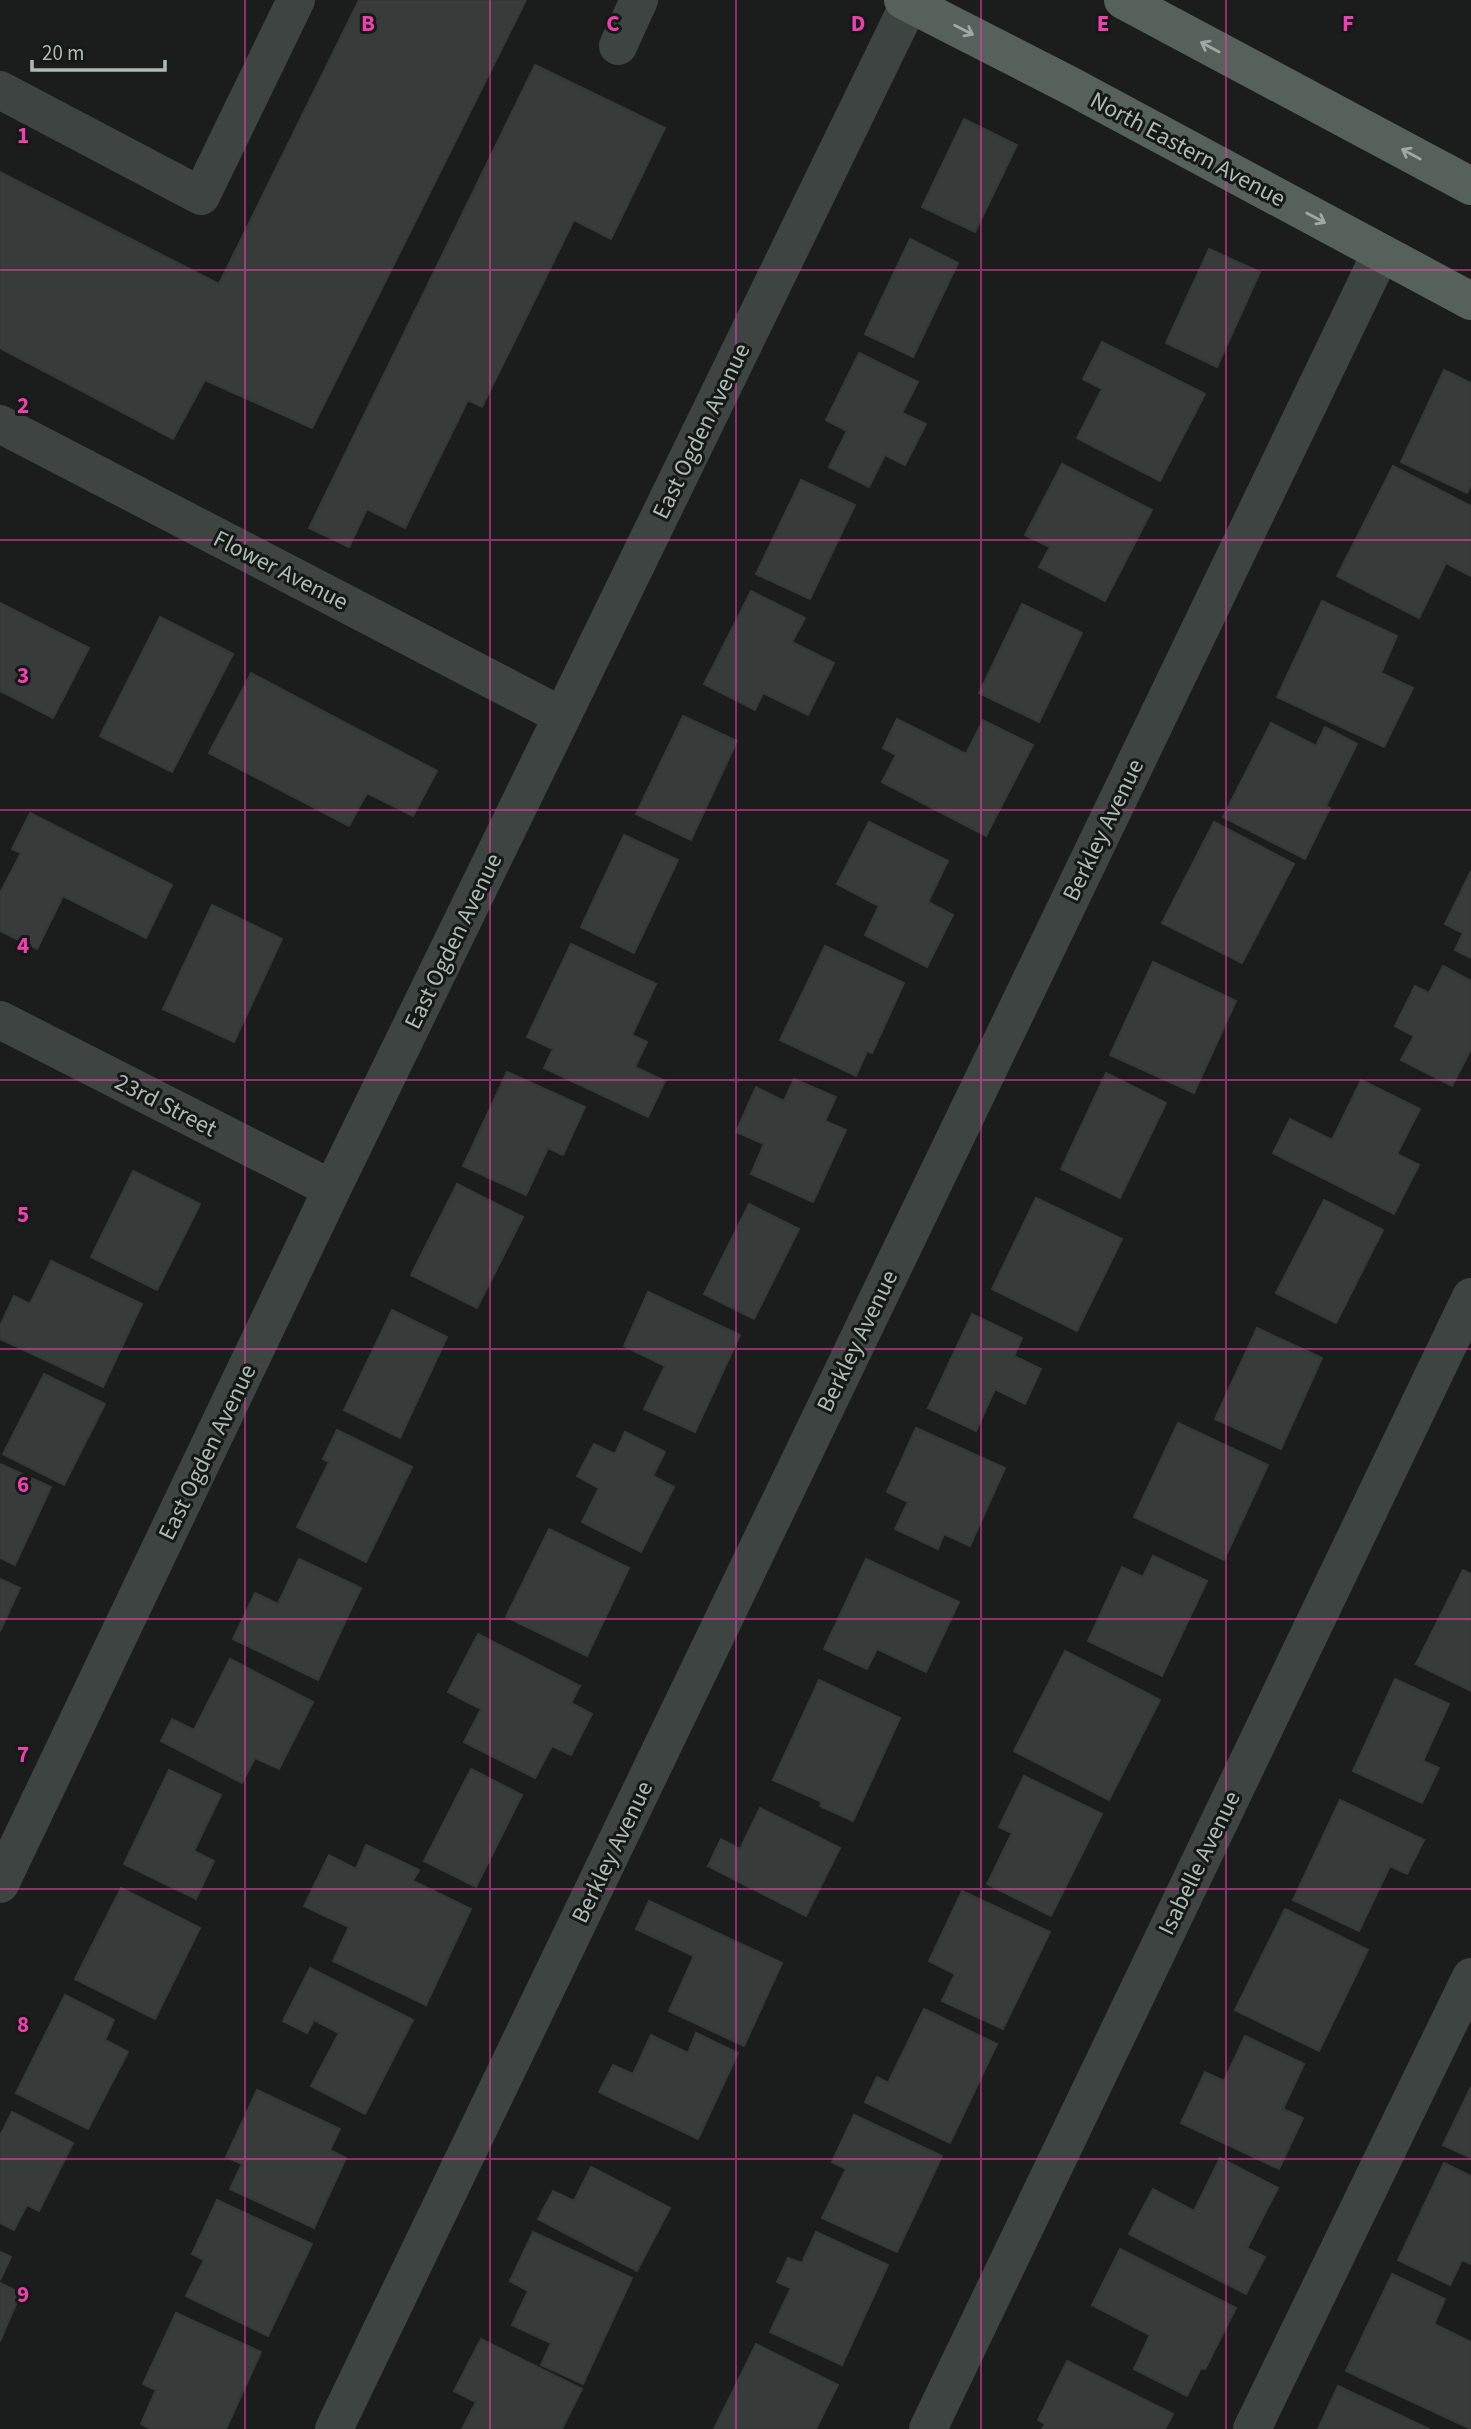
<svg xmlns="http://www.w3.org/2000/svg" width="1471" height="2429" font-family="'Source Sans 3',sans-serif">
	<rect width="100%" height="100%" fill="#1a1d1c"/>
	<!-- building -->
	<path fill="#373c3a" stroke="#343937" stroke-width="2" d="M 359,0 L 526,0 L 312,428 L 205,380 L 173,439 L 0,348 L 0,172 L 219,284 Z
		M 535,65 L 665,128 L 611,239 L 574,220 L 482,407 L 468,400 L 405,528 L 367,509 L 349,547 L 309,528 Z
		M 964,119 L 1017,145 L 975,232 L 922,207 Z
		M 910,239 L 958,263 L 913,357 L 865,334 Z
		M 1209,249 L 1260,272 L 1217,367 L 1166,343 Z
		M 1102,342 L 1205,394 L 1160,481 L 1077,438 L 1102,389 L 1083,379 Z
		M 859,353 L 918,382 L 902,413 L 926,424 L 905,465 L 885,455 L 869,487 L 829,467 L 847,431 L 826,420 Z
		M 1444,370 L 1471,383 L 1471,485 L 1467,493 L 1401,462 Z
		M 1062,464 L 1152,510 L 1105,601 L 1039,567 L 1050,547 L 1025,535 Z
		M 1393,466 L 1471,506 L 1471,576 L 1446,563 L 1419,618 L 1337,576 Z
		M 801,480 L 855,505 L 810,599 L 756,574 Z
		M 751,591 L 805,618 L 792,642 L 834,663 L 808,715 L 763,693 L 755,710 L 704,684 Z
		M 1322,601 L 1397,636 L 1381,673 L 1413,688 L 1384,747 L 1277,697 Z
		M 0,603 L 89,648 L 53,718 L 0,691 Z
		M 1022,604 L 1082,633 L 1039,722 L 979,693 Z
		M 160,617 L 233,654 L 172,772 L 100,736 Z
		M 251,673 L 437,771 L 413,816 L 367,793 L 349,826 L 209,753 Z
		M 683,716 L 737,741 L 691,840 L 636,814 Z
		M 897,719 L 966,754 L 983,720 L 1033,745 L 986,836 L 882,782 L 896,755 L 883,748 Z
		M 1271,723 L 1316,746 L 1325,727 L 1357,744 L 1326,806 L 1330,808 L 1305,859 L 1223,817 Z
		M 30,813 L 172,885 L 146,938 L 63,896 L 37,949 L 0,931 L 0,893 L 21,853 L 12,849 Z
		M 869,822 L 948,861 L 928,902 L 953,915 L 927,967 L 865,935 L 879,906 L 837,884 Z
		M 1214,822 L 1294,864 L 1242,963 L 1162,923 Z
		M 624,835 L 678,860 L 634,953 L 581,927 Z
		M 1471,871 L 1471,958 L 1455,950 L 1463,933 L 1445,924 Z
		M 212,905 L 282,939 L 234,1042 L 163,1009 Z
		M 571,944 L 656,984 L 632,1035 L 647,1042 L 635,1067 L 665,1081 L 648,1117 L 544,1068 L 553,1049 L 527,1037 Z
		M 825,946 L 904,983 L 872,1053 L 867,1051 L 856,1076 L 780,1040 Z
		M 1153,962 L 1236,1001 L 1194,1093 L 1110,1055 Z
		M 1443,966 L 1471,981 L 1471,1049 L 1452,1086 L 1401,1060 L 1414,1036 L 1395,1026 L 1415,986 L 1429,993 Z
		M 507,1072 L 585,1107 L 563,1155 L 548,1148 L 526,1195 L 463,1166 Z
		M 1106,1073 L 1166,1103 L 1120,1198 L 1061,1169 Z
		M 794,1079 L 836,1097 L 825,1121 L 846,1130 L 813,1202 L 751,1174 L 764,1144 L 736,1132 L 756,1087 L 784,1101 Z
		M 1361,1080 L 1420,1109 L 1397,1154 L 1419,1165 L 1394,1214 L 1273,1153 L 1290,1119 L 1332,1140 Z
		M 133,1171 L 200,1204 L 157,1290 L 91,1257 Z
		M 457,1184 L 523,1217 L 477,1308 L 411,1275 Z
		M 1036,1198 L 1122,1239 L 1077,1331 L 992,1289 Z
		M 1324,1200 L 1383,1230 L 1336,1323 L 1276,1293 Z
		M 749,1204 L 799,1229 L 754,1319 L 704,1294 Z
		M 51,1261 L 142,1304 L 103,1387 L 0,1339 L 0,1326 L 14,1296 L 30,1304 Z
		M 648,1292 L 740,1335 L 695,1432 L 644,1409 L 665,1366 L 624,1346 Z
		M 392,1310 L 447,1337 L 400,1438 L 344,1410 Z
		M 972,1314 L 1022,1338 L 1014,1356 L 1041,1369 L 1025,1404 L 995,1389 L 976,1431 L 928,1408 Z
		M 1257,1328 L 1322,1358 L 1281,1449 L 1215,1419 Z
		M 44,1374 L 105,1404 L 64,1485 L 3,1454 Z
		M 1178,1423 L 1268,1465 L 1224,1560 L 1134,1517 Z
		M 916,1428 L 1005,1468 L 970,1546 L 944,1534 L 938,1549 L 895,1529 L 908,1502 L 887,1492 Z
		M 337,1430 L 412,1467 L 366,1562 L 297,1527 L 329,1462 L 323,1459 Z
		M 625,1432 L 665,1452 L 653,1476 L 674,1487 L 641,1552 L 582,1522 L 599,1488 L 577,1476 L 594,1444 L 615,1454 Z
		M 0,1464 L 51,1487 L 15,1565 L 0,1558 Z
		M 549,1529 L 629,1568 L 587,1656 L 506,1617 Z
		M 1153,1556 L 1207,1581 L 1162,1676 L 1088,1641 L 1122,1567 L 1143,1577 Z
		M 299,1559 L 361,1588 L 318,1680 L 233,1639 L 255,1593 L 278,1604 Z
		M 866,1559 L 959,1602 L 926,1672 L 877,1649 L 867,1669 L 824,1649 Z
		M 1463,1570 L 1471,1574 L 1471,1691 L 1416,1664 Z
		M 0,1579 L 20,1588 L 0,1631 Z
		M 478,1634 L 580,1686 L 571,1703 L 592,1714 L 571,1755 L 552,1746 L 535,1778 L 464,1742 L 481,1709 L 448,1692 Z
		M 1065,1651 L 1160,1700 L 1109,1800 L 1014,1751 Z
		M 230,1659 L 313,1702 L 279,1769 L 255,1758 L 242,1783 L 161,1741 L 172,1719 L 194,1730 Z
		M 1395,1679 L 1449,1704 L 1423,1761 L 1439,1768 L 1422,1803 L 1353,1771 Z
		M 819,1680 L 900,1718 L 853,1821 L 820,1806 L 822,1802 L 773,1780 Z
		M 471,1769 L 522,1795 L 476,1887 L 424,1861 Z
		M 169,1770 L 221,1795 L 194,1851 L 214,1861 L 196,1899 L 124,1864 Z
		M 1024,1776 L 1102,1814 L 1051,1916 L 987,1884 L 1012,1833 L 999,1827 Z
		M 1340,1800 L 1424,1840 L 1407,1874 L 1390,1866 L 1359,1931 L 1293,1900 Z
		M 760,1808 L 840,1848 L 806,1916 L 708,1866 L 721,1839 L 740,1849 Z
		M 366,1845 L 419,1870 L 413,1881 L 471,1909 L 426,2005 L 333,1961 L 349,1927 L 304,1906 L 329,1855 L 356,1869 Z
		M 121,1888 L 200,1928 L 155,2019 L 75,1979 Z
		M 962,1891 L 1050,1932 L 1003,2029 L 942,2001 L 955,1974 L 929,1961 Z
		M 649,1901 L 782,1963 L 744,2046 L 669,2011 L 694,1956 L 636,1929 Z
		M 1285,1909 L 1368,1950 L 1319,2051 L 1235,2010 Z
		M 310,1968 L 413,2020 L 365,2114 L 311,2086 L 339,2033 L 314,2020 L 307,2033 L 283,2021 Z
		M 65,1995 L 114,2020 L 105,2040 L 128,2052 L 88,2129 L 16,2093 Z
		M 924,2009 L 997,2044 L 950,2143 L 865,2102 L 877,2077 L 888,2083 Z
		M 696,2033 L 738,2053 L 698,2139 L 599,2092 L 613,2065 L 633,2074 L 651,2035 L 688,2053 Z
		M 1245,2036 L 1304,2064 L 1283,2109 L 1303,2118 L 1279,2169 L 1181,2123 L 1205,2072 L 1224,2081 Z
		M 1471,2087 L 1471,2158 L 1443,2145 Z
		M 257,2090 L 340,2129 L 330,2150 L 346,2158 L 314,2228 L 230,2189 L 242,2164 L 226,2157 Z
		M 12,2112 L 73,2143 L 39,2211 L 27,2205 L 14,2230 L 0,2223 L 0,2136 Z
		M 854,2115 L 942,2156 L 897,2252 L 822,2218 L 846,2169 L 832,2162 Z
		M 1220,2158 L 1278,2188 L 1247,2248 L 1265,2257 L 1246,2294 L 1129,2234 L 1153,2189 L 1194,2211 Z
		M 1444,2163 L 1471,2176 L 1471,2264 L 1462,2260 L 1450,2285 L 1398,2260 Z
		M 591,2167 L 670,2208 L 637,2271 L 538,2219 L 553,2191 L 574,2201 Z
		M 217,2200 L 312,2244 L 268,2336 L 186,2296 L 204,2260 L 192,2254 Z
		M 533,2232 L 632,2278 L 583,2384 L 541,2365 L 551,2343 L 512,2325 L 528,2291 L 510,2281 Z
		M 816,2232 L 888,2265 L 842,2365 L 770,2332 L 791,2288 L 777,2282 L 788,2258 L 802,2263 Z
		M 1120,2249 L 1236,2308 L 1205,2369 L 1201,2368 L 1187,2396 L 1134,2369 L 1150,2335 L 1092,2305 Z
		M 0,2252 L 11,2257 L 0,2280 Z
		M 1392,2274 L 1445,2299 L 1434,2324 L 1471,2342 L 1471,2429 L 1346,2371 Z
		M 0,2283 L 21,2293 L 0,2341 Z
		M 176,2313 L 261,2352 L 226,2429 L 151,2429 L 141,2424 L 156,2390 L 143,2384 Z
		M 481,2339 L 582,2389 L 562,2429 L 462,2429 L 476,2402 L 454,2391 Z
		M 756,2344 L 838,2385 L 816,2429 L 714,2429 Z
		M 1067,2361 L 1173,2414 L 1165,2429 L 1042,2429 L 1045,2424 L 1038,2420 Z
		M 1338,2386 L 1429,2429 L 1318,2429 Z"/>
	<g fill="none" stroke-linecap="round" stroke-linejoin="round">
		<!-- minor -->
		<path stroke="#3d4441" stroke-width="38" d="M 618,46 L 639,0
			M 0,90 L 201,196 L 296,0
			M 0,424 L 562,716
			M 0,1020 L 332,1189
			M 0,1884 L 332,1189 L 911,0
			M 334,2429 L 1381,253
			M 928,2429 L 1471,1297
			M 1252,2429 L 1471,1977"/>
		<!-- major -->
		<path stroke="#57615c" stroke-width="38" d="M 903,0 L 1069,85 L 1471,301
			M 1123,0 L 1471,186"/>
	</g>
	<!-- one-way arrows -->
	<defs><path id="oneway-shaft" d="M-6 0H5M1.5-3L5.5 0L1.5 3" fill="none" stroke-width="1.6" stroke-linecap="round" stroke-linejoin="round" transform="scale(1.75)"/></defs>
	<g stroke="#9caaa2">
		<use href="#oneway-shaft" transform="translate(964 30) rotate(27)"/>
		<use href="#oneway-shaft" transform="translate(1210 47) rotate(-152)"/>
		<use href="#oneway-shaft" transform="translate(1411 154) rotate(-152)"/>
		<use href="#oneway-shaft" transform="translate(1316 218) rotate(28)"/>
	</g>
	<!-- grid -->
	<path fill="none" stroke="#f03faf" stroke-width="2" stroke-opacity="0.55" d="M 245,0 L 245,2429M 490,0 L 490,2429M 736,0 L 736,2429M 981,0 L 981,2429M 1226,0 L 1226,2429M 0,270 L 1471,270M 0,540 L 1471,540M 0,810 L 1471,810M 0,1080 L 1471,1080M 0,1349 L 1471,1349M 0,1619 L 1471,1619M 0,1889 L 1471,1889M 0,2159 L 1471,2159"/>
	<g text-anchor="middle" stroke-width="6" stroke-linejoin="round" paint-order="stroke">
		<!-- street labels -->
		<g font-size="24" fill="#adbcb3" stroke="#151817">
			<text transform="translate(1188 149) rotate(28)" y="8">North Eastern Avenue</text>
			<text transform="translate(701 431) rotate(-64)" y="8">East Ogden Avenue</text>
			<text transform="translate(281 570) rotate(27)" y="8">Flower Avenue</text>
			<text transform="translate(1103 830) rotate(-64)" y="8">Berkley Avenue</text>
			<text transform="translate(453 941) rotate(-64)" y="8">East Ogden Avenue</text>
			<text transform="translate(166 1105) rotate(27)" y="8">23rd Street</text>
			<text transform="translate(857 1341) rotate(-64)" y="8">Berkley Avenue</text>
			<text transform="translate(207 1452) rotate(-64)" y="8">East Ogden Avenue</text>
			<text transform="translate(612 1852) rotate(-64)" y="8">Berkley Avenue</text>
			<text transform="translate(1199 1863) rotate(-64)" y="8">Isabelle Avenue</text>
		</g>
	</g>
	<g font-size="23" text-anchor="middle" font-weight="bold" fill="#f03faf" stroke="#151817" stroke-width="6" stroke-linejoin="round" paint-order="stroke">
		<text x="368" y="31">B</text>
		<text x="613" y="31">C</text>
		<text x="858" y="31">D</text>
		<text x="1103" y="31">E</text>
		<text x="1348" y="31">F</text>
		<text x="23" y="143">1</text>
		<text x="23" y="413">2</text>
		<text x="23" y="683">3</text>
		<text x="23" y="953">4</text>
		<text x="23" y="1222">5</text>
		<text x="23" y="1492">6</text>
		<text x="23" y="1762">7</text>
		<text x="23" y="2032">8</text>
		<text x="23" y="2302">9</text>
	</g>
	<!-- scale -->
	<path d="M32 60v10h133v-10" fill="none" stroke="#adbcb3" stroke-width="3.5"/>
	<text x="42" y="60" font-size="21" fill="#adbcb3" stroke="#151817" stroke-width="5" paint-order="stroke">20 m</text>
</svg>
